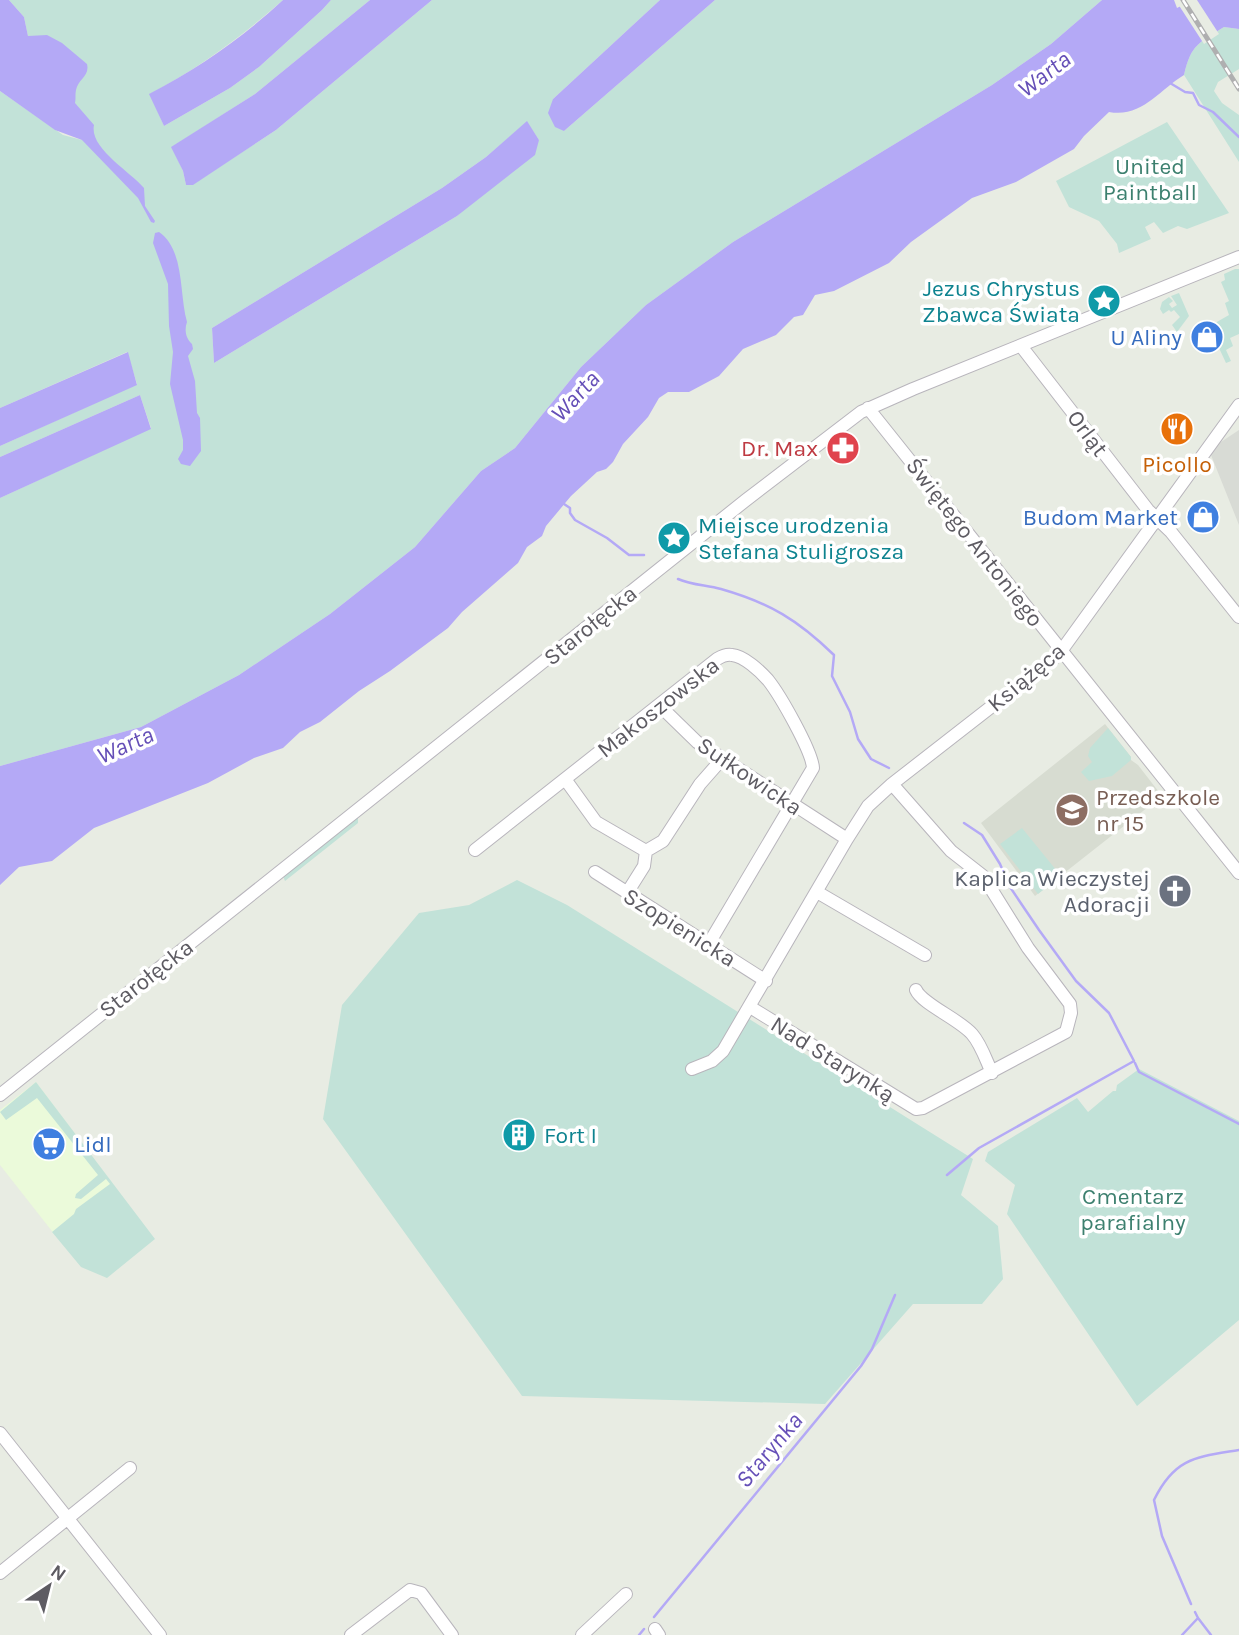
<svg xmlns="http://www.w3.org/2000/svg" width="1239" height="1635" font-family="Karla,sans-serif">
	<rect width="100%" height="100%" fill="#e8ece3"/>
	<!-- commercial -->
	<path fill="#ebfada" d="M 36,1082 L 115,1187 L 55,1235 L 0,1165 L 0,1110 Z"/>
	<!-- industrial -->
	<path fill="#d8dbd5" d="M 1239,430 L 1239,525 L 1209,450 Z"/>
	<!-- education -->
	<path fill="#d7dcd1" d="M 1105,724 L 1131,757 L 1131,760 L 1138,765 L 1162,796 L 1035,896 L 981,823 Z"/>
	<!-- green -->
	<path fill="#c2e2d8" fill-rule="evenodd" d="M 9,0 L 283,0 C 240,38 200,67 150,94 L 164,126 L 230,88 L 259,67 L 322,10 L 331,0 L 370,0 L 255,94 L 172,147 L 183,171 L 186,185 L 192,185 L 276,130 L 432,0 L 660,0 L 553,99 L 564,131 L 715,0 L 1102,0 L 1051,44 L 992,85 L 733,242 L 646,305 L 581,367 L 515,448 L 481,471 L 415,547 L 330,614 L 239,675 L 141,727 L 0,766 L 0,498 L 151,428 L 140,395 L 0,457 L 0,446 L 137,384 L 127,352 L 0,408 L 0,91 L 63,135 L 82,140 L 81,119 L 37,36 L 28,36 L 24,17 ZM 527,122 L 539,140 L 457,216 L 214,363 L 212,328 L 442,188 L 486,157 Z
		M 1224,27 L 1239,29 L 1239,69 L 1218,82 L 1214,91 L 1222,103 L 1239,115 L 1239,162 L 1184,75 C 1191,44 1199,43 1224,27 Z
		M 1167,122 L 1229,213 L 1187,229 L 1178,226 L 1163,233 L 1154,222 L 1145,227 L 1151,239 L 1119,253 L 1117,244 L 1099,221 L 1069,207 L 1056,181 Z
		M 1235,269 L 1239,269 L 1239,334 L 1230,338 L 1233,346 L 1226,350 L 1231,361 L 1226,363 L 1219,348 L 1216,349 L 1212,341 L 1215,339 L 1205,324 L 1213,321 L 1215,323 L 1229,315 L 1225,303 L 1229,301 L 1221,282 L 1225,280 L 1224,274 Z
		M 1179,293 L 1189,316 L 1177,332 L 1172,325 L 1180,317 L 1174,310 L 1171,312 L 1169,310 L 1163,314 L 1160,309 L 1162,302 L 1169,297 L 1173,301 L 1169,304 L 1172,308 L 1177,305 L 1171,296 Z
		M 1108,728 L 1131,757 L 1131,760 L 1112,776 L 1089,781 L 1081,772 L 1092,762 L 1088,756 L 1090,748 Z
		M 358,817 L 358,823 L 285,881 L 283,876 Z
		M 1022,828 L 1061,876 L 1038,894 L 1000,844 Z
		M 517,880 L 567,905 L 973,1159 L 961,1195 L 998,1226 L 1003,1279 L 982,1304 L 913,1304 L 825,1404 L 522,1396 L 323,1119 L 342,1005 L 419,913 L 469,905 Z
		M 1139,1069 L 1239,1121 L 1239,1320 L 1137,1406 L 1007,1214 L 1015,1185 L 985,1161 L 988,1152 L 1077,1098 L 1088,1112 L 1113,1091 L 1116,1091 L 1117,1085 Z
		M 36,1082 L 155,1239 L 107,1278 L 81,1267 L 52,1232 L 74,1214 L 76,1209 L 110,1184 L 106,1179 L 81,1199 L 75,1198 L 76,1194 L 98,1175 L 37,1098 L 6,1120 L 0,1112 Z"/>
	<!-- water -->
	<path fill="#b4a9f6" d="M 0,0 L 9,0 L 24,17 L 28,36 L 47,35 L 62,43 L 87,64 C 90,76 78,79 76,90 C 75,94 76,98 75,103 L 94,125 C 89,148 130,171 144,188 L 145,206 L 155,221 L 154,223 L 151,222 L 138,198 L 82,140 L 55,130 L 0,91 Z
		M 283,0 L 331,0 L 322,10 L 259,67 L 230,88 L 164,126 L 149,94 C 199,68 242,38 283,0 Z
		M 370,0 L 432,0 L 276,130 L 193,185 L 186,185 L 183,171 L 171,147 L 255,94 Z
		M 660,0 L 715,0 L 564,131 L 555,127 L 548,113 L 553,99 Z
		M 1102,0 L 1174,0 L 1177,8 L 1192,0 L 1239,0 L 1239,29 L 1224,27 C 1199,43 1191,44 1184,75 C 1159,90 1142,118 1109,112 L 1084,136 L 1074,149 L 1016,182 L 972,198 L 911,242 L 889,263 L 834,291 L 815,295 L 803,315 L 794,317 L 776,335 L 743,349 L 719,376 L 689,392 L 668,392 L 659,398 L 648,417 L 623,444 L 613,462 L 606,469 L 597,472 L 571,496 L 546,526 L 542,536 L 527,547 L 518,563 L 462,612 L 448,628 L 390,671 L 359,691 L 320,722 L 300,732 L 283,748 L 254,758 L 208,783 L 94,828 L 52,861 L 19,867 L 0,885 L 0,766 L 141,727 L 239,675 L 330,614 L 415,547 L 481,471 L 515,448 L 581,367 L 646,305 L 733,242 L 992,85 L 1051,44 Z
		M 527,121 L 539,140 L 535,155 L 457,216 L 214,363 L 212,328 L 442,188 L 486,157 Z
		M 159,232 C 185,250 179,294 187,322 C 184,330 186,339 192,344 L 193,349 L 188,356 L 195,381 L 197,413 L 200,418 L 201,451 L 190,466 L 181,464 L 178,459 L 183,450 L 183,440 L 170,384 L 173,352 L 169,326 L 168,284 L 153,243 L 155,233 Z
		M 128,352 L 137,385 L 0,446 L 0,408 Z
		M 140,395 L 151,429 L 0,498 L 0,457 Z"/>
	<!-- pier -->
	<path fill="#e8ece3" d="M 1185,0 L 1197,0 L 1219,34 L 1204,44 L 1178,4 Z"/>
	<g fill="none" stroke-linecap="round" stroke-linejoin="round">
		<!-- stream -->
		<path stroke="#b4a9f6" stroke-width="2.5" d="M 1170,83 L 1185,92 L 1193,93 L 1199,105 L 1213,112 L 1239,137
			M 561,502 L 570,508 L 570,513 L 575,520 L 607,538 L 629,555 L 644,555
			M 678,579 C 692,585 706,585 721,589 C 770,603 798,620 834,655 L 832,676 L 850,712 L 858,739 L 871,759 L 889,768
			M 1135,1063 L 1139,1072 L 1239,1124
			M 947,1175 L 979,1148 L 1134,1061 L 1109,1013 L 1076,981 L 1039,930 L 1010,887 L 1000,864 L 982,835 L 964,823
			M 1191,1604 L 1162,1536 L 1154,1500 C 1175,1457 1197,1457 1239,1450
			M 654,1617 L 861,1366 L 872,1349 L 895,1295
			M 1198,1618 L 1211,1635
			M 639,1635 L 644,1629
			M 1182,1635 L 1198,1618 L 1195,1612"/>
		<defs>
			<path id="minor" d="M 1021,346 L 1148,510 L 1171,532 L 1239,617
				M 868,408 L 1239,873
				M 659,705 L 697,742 L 847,839
				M 565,779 L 596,822 L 646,851
				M 475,850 L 717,659 C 722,656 727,654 732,655 C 744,656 760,671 768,680 C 780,695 812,751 813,768 L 708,945
				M 646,851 L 663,841 L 700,784 L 722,759
				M 595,872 L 766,981
				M 817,892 L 925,955
				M 627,893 L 644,866 L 646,851
				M 916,990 C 922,1004 959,1019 972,1034 C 981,1044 986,1060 992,1073
				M 750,1007 L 916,1109 L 923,1108 L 1066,1032 L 1071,1013 L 1070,1004 L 1028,948 L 983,876 L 951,851 L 892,784
				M 692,1069 L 712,1061 L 723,1051 L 847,839 L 868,806 L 892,784 L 1059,654 L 1239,405
				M 0,1095 L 746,500 L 861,412 L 913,389 L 1239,257
				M 0,1433 L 160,1635
				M 0,1573 L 130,1468
				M 655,1629 L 659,1635
				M 351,1635 L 410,1590 L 421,1593 L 452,1635
				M 582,1635 L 626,1594"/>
		</defs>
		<!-- minor casing -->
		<use href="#minor" stroke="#b8b5bc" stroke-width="14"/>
		<!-- minor -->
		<use href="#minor" stroke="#fff" stroke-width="12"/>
		<defs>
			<path id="rail" d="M 1183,0 L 1239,89"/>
		</defs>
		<!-- rail casing -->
		<use href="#rail" stroke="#afafb0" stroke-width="5"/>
		<!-- rail -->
		<use href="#rail" stroke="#fff" stroke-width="2.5" stroke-dasharray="8" stroke-linecap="butt"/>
	</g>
	<!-- icons -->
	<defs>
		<symbol id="sight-disc" viewBox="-11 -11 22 22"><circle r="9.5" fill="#0f9aa8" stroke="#fff"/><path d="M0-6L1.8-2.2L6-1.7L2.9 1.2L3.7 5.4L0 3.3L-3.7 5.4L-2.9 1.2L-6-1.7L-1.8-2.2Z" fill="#fff"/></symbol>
		<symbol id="shop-disc" viewBox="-11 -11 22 22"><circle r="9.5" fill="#3f7fe0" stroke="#fff"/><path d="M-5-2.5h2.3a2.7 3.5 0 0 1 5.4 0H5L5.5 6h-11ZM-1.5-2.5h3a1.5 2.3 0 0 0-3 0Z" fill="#fff"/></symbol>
		<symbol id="restaurant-disc" viewBox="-11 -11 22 22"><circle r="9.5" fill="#e8710a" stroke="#fff"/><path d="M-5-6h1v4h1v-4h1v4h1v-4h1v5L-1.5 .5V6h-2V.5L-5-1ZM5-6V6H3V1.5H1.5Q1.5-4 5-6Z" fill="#fff"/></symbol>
		<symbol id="pharmacy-disc" viewBox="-11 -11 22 22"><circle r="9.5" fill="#e0444e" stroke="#fff"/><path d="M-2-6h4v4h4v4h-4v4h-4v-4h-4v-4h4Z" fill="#fff"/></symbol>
		<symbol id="school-disc" viewBox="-11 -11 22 22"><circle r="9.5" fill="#8d6e63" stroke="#fff"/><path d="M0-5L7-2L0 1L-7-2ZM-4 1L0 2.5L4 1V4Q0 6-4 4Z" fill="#fff"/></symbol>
		<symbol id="church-disc" viewBox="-11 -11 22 22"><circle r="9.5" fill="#6b7280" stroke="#fff"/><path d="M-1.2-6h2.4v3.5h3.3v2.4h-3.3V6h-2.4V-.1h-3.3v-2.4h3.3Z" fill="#fff"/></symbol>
		<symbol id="building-disc" viewBox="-11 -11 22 22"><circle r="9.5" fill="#0f9aa8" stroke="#fff"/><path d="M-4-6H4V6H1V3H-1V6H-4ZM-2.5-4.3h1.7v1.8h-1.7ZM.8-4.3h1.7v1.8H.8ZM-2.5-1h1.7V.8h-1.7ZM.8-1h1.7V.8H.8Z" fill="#fff"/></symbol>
		<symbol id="supermarket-disc" viewBox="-11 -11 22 22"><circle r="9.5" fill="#3f7fe0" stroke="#fff"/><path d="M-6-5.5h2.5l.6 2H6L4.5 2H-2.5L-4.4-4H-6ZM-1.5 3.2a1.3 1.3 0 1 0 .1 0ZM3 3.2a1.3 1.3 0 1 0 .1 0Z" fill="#fff"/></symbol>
	</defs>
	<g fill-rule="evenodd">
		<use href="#sight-disc" x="1085" y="282" width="38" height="38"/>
		<use href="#shop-disc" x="1188" y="318" width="38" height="38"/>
		<use href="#restaurant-disc" x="1158" y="410" width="38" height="38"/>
		<use href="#pharmacy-disc" x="824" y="429" width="38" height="38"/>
		<use href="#shop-disc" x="1184" y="498" width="38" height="38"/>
		<use href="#sight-disc" x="655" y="519" width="38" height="38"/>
		<use href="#school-disc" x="1053" y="791" width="38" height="38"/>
		<use href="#church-disc" x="1156" y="872" width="38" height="38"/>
		<use href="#building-disc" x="500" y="1116" width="38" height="38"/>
		<use href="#supermarket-disc" x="30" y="1125" width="38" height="38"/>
	</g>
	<g text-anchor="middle" stroke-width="7" stroke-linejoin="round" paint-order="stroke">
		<!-- park labels -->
		<g font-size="23" fill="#3d806f" stroke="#fff">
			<text x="1150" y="174">United<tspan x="1150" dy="26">Paintball</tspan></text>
			<text x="1133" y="1204">Cmentarz<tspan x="1133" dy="26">parafialny</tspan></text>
		</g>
		<!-- culture labels -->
		<g font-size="23" fill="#0d838f" stroke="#fff" text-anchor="start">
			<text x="1080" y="296" text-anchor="end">Jezus Chrystus<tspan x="1080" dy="26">Zbawca Świata</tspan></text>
			<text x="698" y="533">Miejsce urodzenia<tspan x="698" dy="26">Stefana Stuligrosza</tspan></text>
			<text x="544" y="1143">Fort I</text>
		</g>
		<!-- shop labels -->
		<g font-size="23" fill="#366cbe" stroke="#fff" text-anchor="end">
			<text x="1182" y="345">U Aliny</text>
			<text x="1178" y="525">Budom Market</text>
			<text x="74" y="1152" text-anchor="start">Lidl</text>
		</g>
		<!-- street labels -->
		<g font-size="23" fill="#5d5b62" stroke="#fff">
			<text transform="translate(1088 433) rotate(53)" y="8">Orląt</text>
			<text transform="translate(975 542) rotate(52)" y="8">Świętego Antoniego</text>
			<text transform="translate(590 625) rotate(-39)" y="8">Starołęcka</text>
			<text transform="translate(1026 677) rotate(-40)" y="8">Książęca</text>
			<text transform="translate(658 707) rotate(-38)" y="8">Makoszowska</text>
			<text transform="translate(750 776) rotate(34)" y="8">Sułkowicka</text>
			<text transform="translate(680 927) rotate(32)" y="8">Szopienicka</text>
			<text transform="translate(146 978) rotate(-38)" y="8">Starołęcka</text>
			<text transform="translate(833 1059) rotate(32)" y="8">Nad Starynką</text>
		</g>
		<!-- health labels -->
		<g font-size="23" fill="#be3a42" stroke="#fff" text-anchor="end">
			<text x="818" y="456">Dr. Max</text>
		</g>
		<!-- food labels -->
		<g font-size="23" fill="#c56008" stroke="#fff">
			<text x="1177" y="472">Picollo</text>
		</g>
		<!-- education labels -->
		<g font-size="23" fill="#785e54" stroke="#fff" text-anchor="start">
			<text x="1096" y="805">Przedszkole<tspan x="1096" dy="26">nr 15</tspan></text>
		</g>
		<!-- worship labels -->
		<g font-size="23" fill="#5b616d" stroke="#fff" text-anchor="end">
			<text x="1150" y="886">Kaplica Wieczystej<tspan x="1150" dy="26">Adoracji</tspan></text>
		</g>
		<!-- water labels -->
		<g font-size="24" font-style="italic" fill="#654fb7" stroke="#fff">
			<text transform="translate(1044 74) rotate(-37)" y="8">Warta</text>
			<text transform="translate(575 396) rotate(-47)" y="8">Warta</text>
			<text transform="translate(125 745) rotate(-24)" y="8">Warta</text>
			<text transform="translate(769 1450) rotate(-50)" y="8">Starynka</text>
		</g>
	</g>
	<!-- north arrow -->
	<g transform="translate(49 1586) rotate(35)" stroke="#ffffff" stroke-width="5" paint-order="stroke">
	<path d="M0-5L12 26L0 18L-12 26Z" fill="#5d5b62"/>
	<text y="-10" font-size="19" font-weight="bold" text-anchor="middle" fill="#5d5b62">N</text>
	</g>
</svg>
